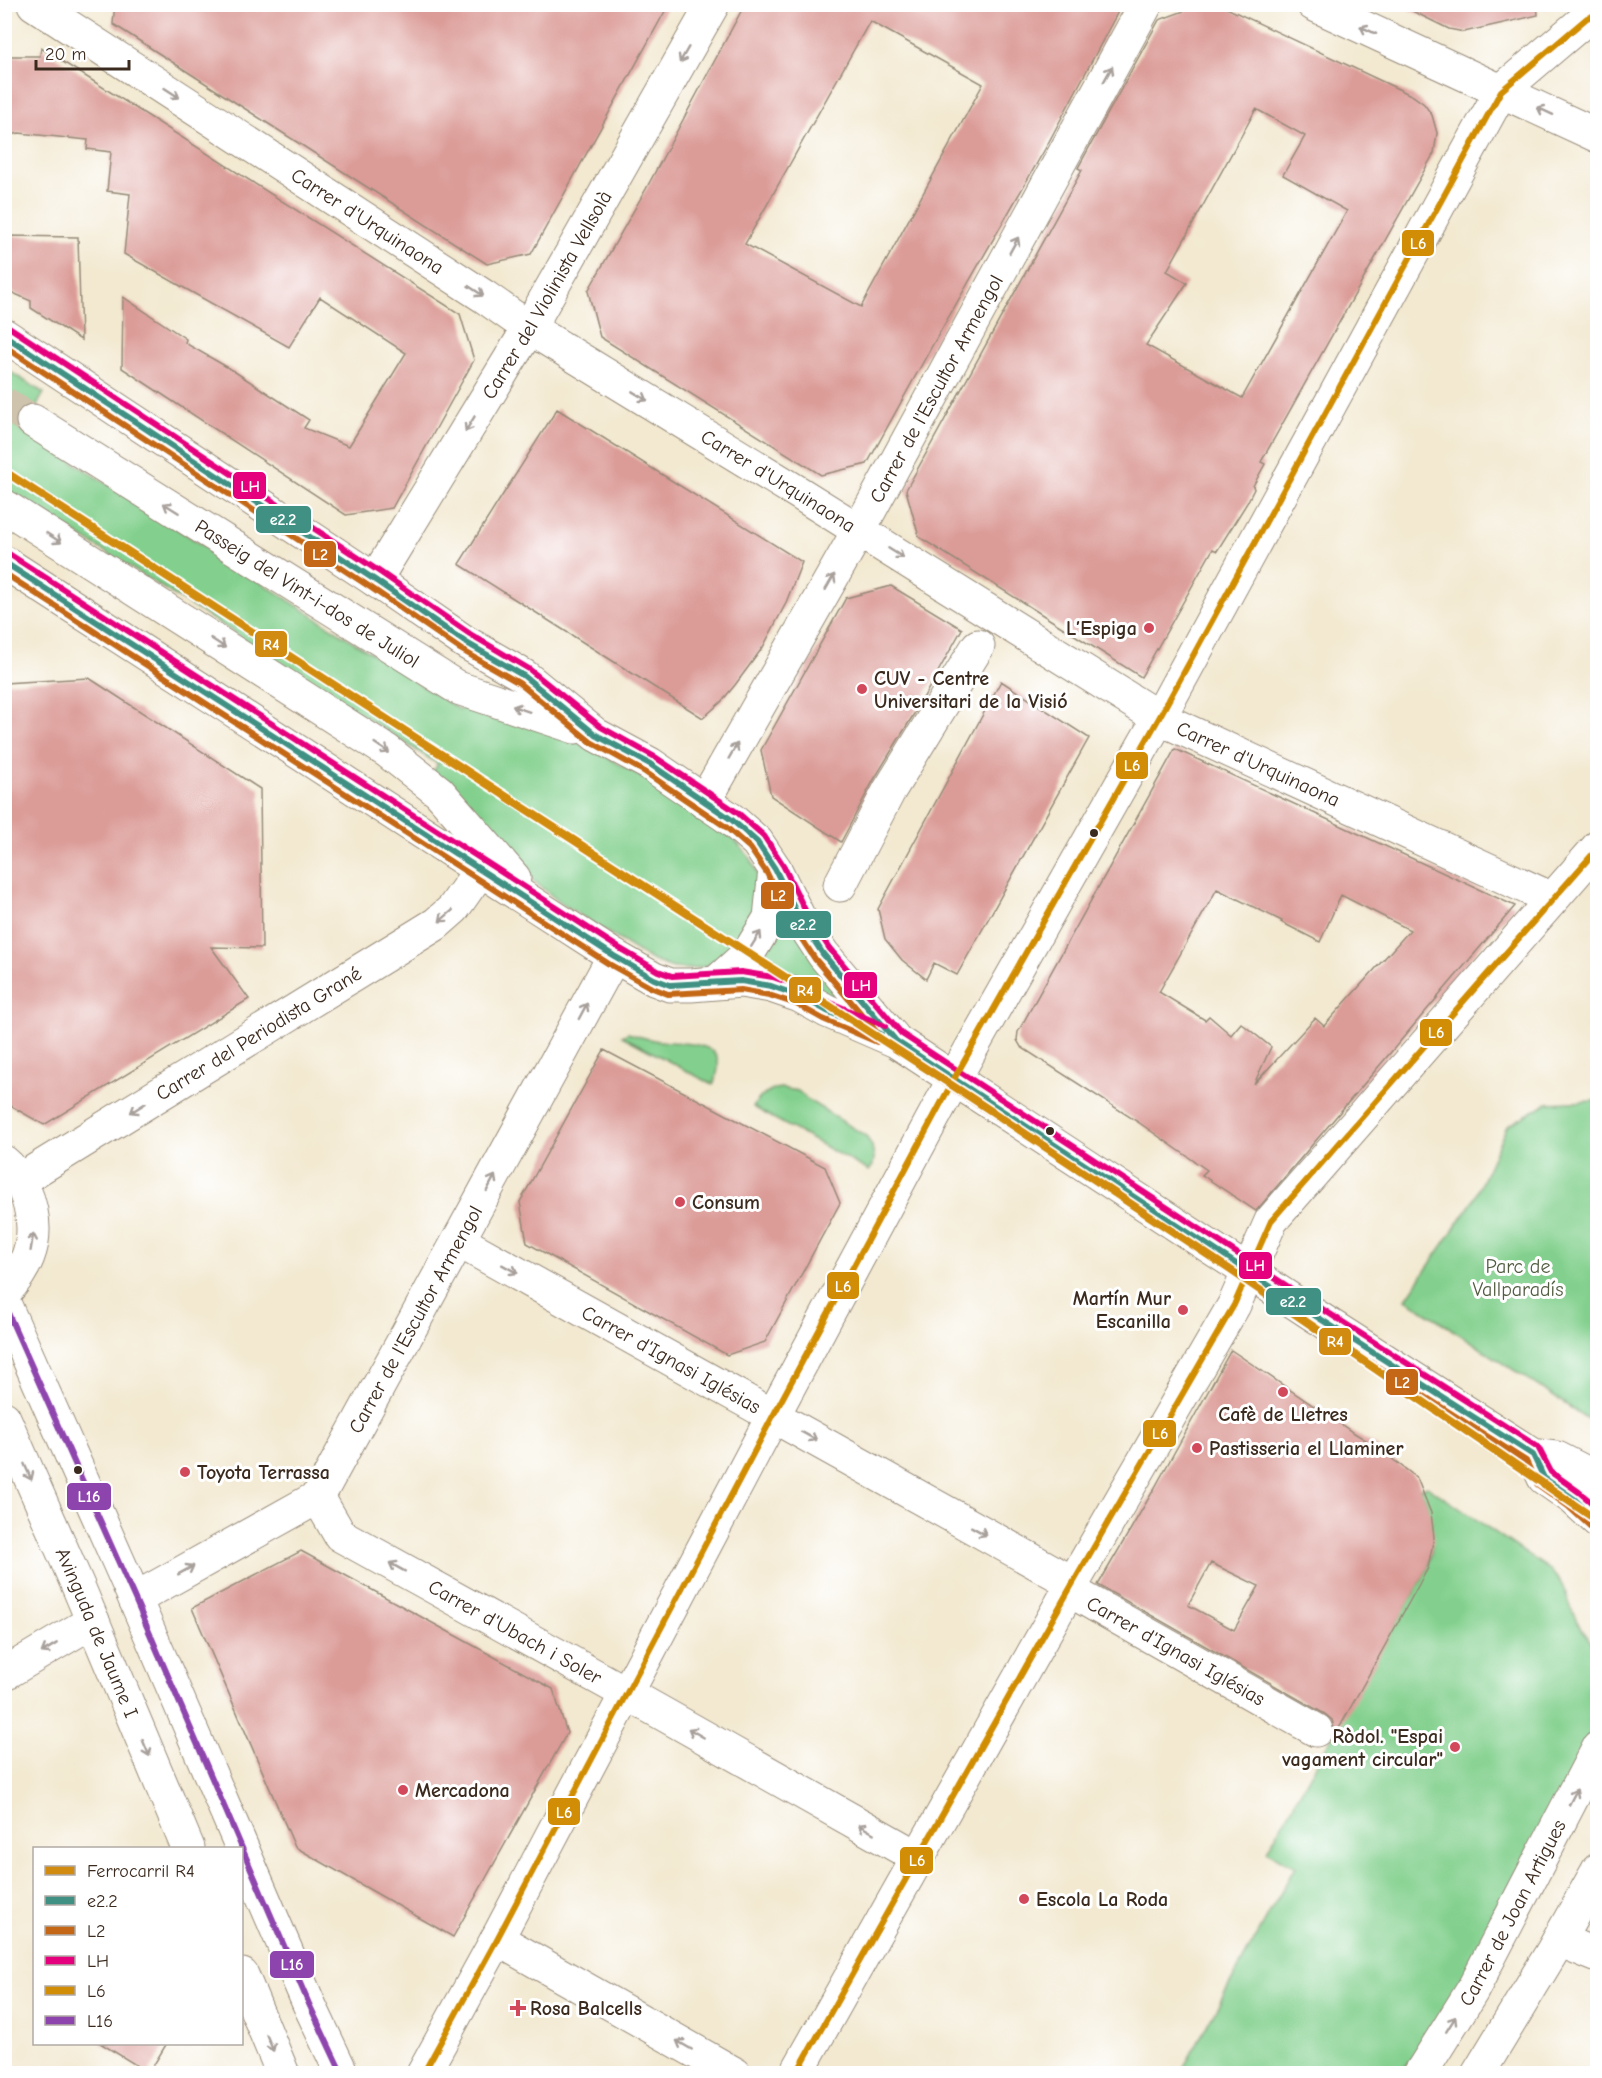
<svg xmlns="http://www.w3.org/2000/svg" width="1602" height="2078" font-family="'Comic Neue',sans-serif">
	<rect width="100%" height="100%" fill="#fff"/>
	<filter id="ink" filterUnits="userSpaceOnUse"><feTurbulence type="fractalNoise" baseFrequency=".0167" numOctaves="2"/><feDisplacementMap in="SourceGraphic" scale="12" xChannelSelector="R" yChannelSelector="G"/><feConvolveMatrix kernelMatrix="1 2 1 2 8 2 1 2 1" color-interpolation-filters="sRGB"/></filter>
	<filter id="wash" filterUnits="userSpaceOnUse"><feTurbulence type="fractalNoise" baseFrequency=".008" numOctaves="4" result="noise"/><feDisplacementMap in="SourceGraphic" scale="24" xChannelSelector="R" yChannelSelector="G"/><feGaussianBlur stdDeviation="1.35" result="paint"/><feColorMatrix in="noise" values="0 0 0 0 0 0 0 0 0 0 0 0 0 0 0 0 0 1.4 0 .05"/><feComposite in="paint" operator="in"/></filter>
	<g filter="url(#wash)">
		<rect width="100%" height="100%" fill="#f3e9d1"/>
		<!-- green -->
		<path fill="#83d08e" stroke="#5f7d56" stroke-width="1.5" d="M 4,368 L 44,393 L 23,430 L 460,710 L 465,704 L 539,726 L 582,744 L 634,772 L 735,840 L 751,859 L 760,879 L 757,918 L 721,960 L 703,967 L 688,969 L 673,968 L 653,961 L 562,904 L 530,878 L 431,775 L 438,764 L 225,627 L 5,489 Z
			M 783,915 L 864,1013 L 751,969 Z
			M 628,1033 C 638,1036 649,1040 660,1041 C 687,1045 734,1038 713,1085 L 622,1036 Z
			M 780,1088 L 798,1091 L 808,1100 L 866,1136 L 872,1146 L 874,1158 L 873,1165 L 869,1171 L 753,1107 C 759,1097 768,1090 780,1088 Z
			M 1597,1101 L 1598,1101 L 1597,1425 L 1406,1299 L 1473,1201 L 1507,1126 L 1547,1103 Z
			M 1427,1486 L 1550,1570 L 1562,1584 L 1576,1620 L 1597,1651 L 1597,1726 L 1462,1984 L 1401,2073 L 1180,2074 L 1295,1867 L 1267,1851 L 1428,1568 C 1435,1540 1435,1515 1420,1489 Z"/>
		<g id="blocks">
			<!-- building -->
			<path fill="#db9b97" fill-rule="evenodd" d="M 115,4 L 669,4 L 531,254 L 487,264 L 113,24 Z
				M 745,4 L 1122,4 L 1045,149 L 932,346 L 867,464 L 821,475 L 600,337 L 588,291 L 646,189 ZM 870,21 L 983,84 L 861,307 L 745,244 Z
				M 1203,4 L 1218,4 L 1413,96 L 1424,104 L 1432,115 L 1437,133 L 1434,153 L 1261,462 L 1265,464 L 1253,486 L 1254,489 L 1247,503 L 1217,551 L 1213,549 L 1141,677 L 919,537 L 906,490 L 1082,170 L 1078,168 L 1159,20 ZM 1256,109 L 1305,136 L 1283,175 L 1347,211 L 1242,398 L 1146,345 L 1187,283 L 1167,271 Z
				M 1398,4 L 1537,4 L 1538,15 L 1464,32 L 1449,29 Z
				M 41,48 L 460,314 L 474,360 L 392,508 L 346,515 L 122,368 L 123,297 L 186,339 L 185,343 L 232,370 L 309,420 L 304,428 L 349,446 L 406,353 L 320,297 L 289,347 L 124,254 L 130,194 L 107,191 L 111,152 L 87,149 L 88,140 L 19,133 L 4,137 L 4,56 L 40,56 Z
				M 4,236 L 78,237 L 81,340 L 31,308 L 31,301 L 4,289 Z
				M 557,409 L 802,562 L 785,605 L 763,647 L 735,685 L 721,702 L 703,718 L 459,564 Z
				M 891,586 L 962,629 L 917,709 L 873,781 L 841,842 L 771,796 L 761,750 L 846,598 Z
				M 89,678 L 260,789 L 262,948 L 211,947 L 249,999 L 44,1125 L 4,1102 L 4,683 Z
				M 1001,681 L 1089,738 L 957,975 L 934,963 L 926,979 L 902,960 L 885,939 L 878,909 Z
				M 1175,749 L 1515,906 L 1256,1211 L 1202,1175 L 1207,1170 L 1138,1122 L 1021,1047 L 1017,1040 L 1018,1032 ZM 1217,889 L 1282,921 L 1281,922 L 1320,942 L 1341,895 L 1410,930 L 1324,1026 L 1315,1018 L 1254,1084 L 1271,1047 L 1241,1023 L 1231,1035 L 1209,1016 L 1205,1020 L 1159,992 Z
				M 604,1050 L 825,1167 L 840,1203 L 765,1342 L 727,1355 L 527,1243 L 520,1202 Z
				M 1231,1350 L 1351,1431 L 1374,1445 L 1417,1478 L 1431,1513 L 1434,1537 L 1428,1568 L 1338,1730 L 1334,1728 L 1332,1720 L 1325,1714 L 1098,1585 L 1153,1491 ZM 1211,1563 L 1259,1586 L 1234,1630 L 1188,1605 Z
				M 301,1551 L 553,1689 L 567,1733 L 453,1937 L 295,1847 L 192,1608 Z
				M 100,2043 L 167,2043 L 149,2073 Z"/>
		</g>
	</g>
	<g filter="url(#ink)">
		<use href="#blocks" fill-opacity="0" stroke="#978a78" stroke-width="1.5"/>
		<g fill="none" stroke-linecap="round" stroke-linejoin="round">
			<!-- minor-tunnel -->
			<path stroke="#cec3ad" stroke-width="33" stroke-dasharray="33 16" stroke-linecap="butt" d="M 4,403 L 33,421"/>
			<defs>
				<g id="minor">
					<path id="s1" d="M 34,4 L 485,297 L 529,328 L 799,493 L 1159,718 L 1552,899"/>
					<path d="M 1313,4 L 1598,136"/>
					<path d="M 4,335 L 375,580 L 465,642 L 524,676 L 596,735 L 650,764 L 732,820 L 757,842 L 775,869 L 798,916 L 823,954 L 893,1037"/>
					<path id="s2" d="M 33,421 L 458,688 L 575,727"/>
					<path d="M 4,506 L 387,751 L 439,792 L 514,878"/>
					<path d="M 4,562 L 614,956 L 654,979 L 670,985 L 691,985 L 741,981 L 771,986 L 800,996 L 827,1011 L 896,1041 L 1311,1313 L 1533,1455 L 1557,1458 L 1598,1479"/>
					<path id="s3" d="M 375,580 L 529,328 L 713,4"/>
					<path id="s4" d="M 704,802 L 859,530 L 1146,4"/>
					<path d="M 840,885 L 889,791 L 978,646"/>
					<path d="M 717,982 L 748,954 L 770,918 L 775,869"/>
					<path d="M 4,1162 C 13,1169 19,1179 24,1189 C 41,1229 34,1261 4,1293"/>
					<path id="s5" d="M 20,1180 L 436,924 L 453,909 L 481,869"/>
					<path id="s6" d="M 459,1241 L 1073,1583"/>
					<path d="M 4,1303 L 135,1599 L 309,2004 L 342,2074"/>
					<path id="s7" d="M 4,1418 L 78,1586 L 188,1848"/>
					<path d="M 1533,1455 L 1544,1478 L 1574,1499 L 1598,1521"/>
					<path id="s8" d="M 318,1497 L 340,1535 L 626,1693 L 917,1857"/>
					<path id="s9" d="M 1069,1590 L 1316,1730"/>
					<path id="s10" d="M 135,1599 L 318,1497 L 614,956"/>
					<path d="M 4,1674 L 93,1621"/>
					<path d="M 497,1939 L 735,2074"/>
					<path d="M 1559,1940 L 1598,1956"/>
					<path d="M 242,1975 L 283,2074"/>
					<path d="M 423,2074 L 497,1939 L 773,1416 L 954,1079 L 1159,718 L 1501,91 L 1587,18 L 1598,14"/>
					<path d="M 796,2074 L 1069,1590 L 1234,1305 L 1271,1221 L 1598,847"/>
					<path id="s11" d="M 1420,2074 L 1472,1991 L 1598,1748"/>
					<path d="M 1478,2074 L 1552,1952 L 1598,1870"/>
				</g>
			</defs>
			<!-- minor casing -->
			<use href="#minor" stroke="#978a78" stroke-width="35"/>
			<!-- minor -->
			<use href="#minor" stroke="#fff" stroke-width="33"/>
			<defs>
				<path id="bus-1" d="M 4,335 L 375,580 L 465,642 L 524,676 L 596,735 L 650,764 L 732,820 L 757,842 L 775,869 L 798,916 L 823,954 L 896,1041 L 1311,1313 L 1533,1455 L 1544,1478 L 1574,1499 L 1598,1521
					M 4,562 L 614,956 L 654,979 L 670,985 L 741,981 L 771,986 L 800,996 L 827,1011 L 881,1034"/>
				<path id="bus-2" d="M 4,346 L 370,587 L 460,649 L 519,683 L 591,742 L 645,772 L 726,827 L 750,848 L 767,873 L 790,921 L 815,959 L 890,1048 L 1306,1321 L 1526,1461 L 1537,1484 L 1568,1506 L 1592,1528
					M 4,573 L 609,964 L 650,987 L 668,994 L 741,990 L 769,995 L 796,1004 L 823,1019 L 877,1042"/>
				<path id="bus-3" d="M 9,327 L 380,572 L 470,634 L 529,669 L 601,727 L 655,757 L 738,813 L 764,836 L 783,865 L 806,912 L 830,949 L 902,1034 L 1316,1305 L 1538,1447 L 1551,1472 L 1579,1492 L 1598,1508
					M 9,554 L 619,948 L 658,971 L 672,976 L 741,972 L 773,977 L 804,988 L 831,1003 L 885,1026"/>
				<path id="bus-4" d="M 423,2074 L 497,1939 L 773,1416 L 954,1079 L 1159,718 L 1501,91 L 1587,18 L 1598,14
					M 796,2074 L 1069,1590 L 1234,1305 L 1271,1221 L 1598,848"/>
				<path id="bus-5" d="M 4,1304 L 135,1599 L 309,2004 L 342,2074"/>
			</defs>
			<!-- bus-1 casing -->
			<use href="#bus-1" stroke="#fff" stroke-width="10"/>
			<!-- bus-2 casing -->
			<use href="#bus-2" stroke="#fff" stroke-width="10"/>
			<!-- bus-3 casing -->
			<use href="#bus-3" stroke="#fff" stroke-width="10"/>
			<!-- bus-4 casing -->
			<use href="#bus-4" stroke="#fff" stroke-width="10"/>
			<!-- bus-5 casing -->
			<use href="#bus-5" stroke="#fff" stroke-width="10"/>
			<!-- bus-1 -->
			<use href="#bus-1" stroke="#409183" stroke-width="6"/>
			<!-- bus-2 -->
			<use href="#bus-2" stroke="#c46716" stroke-width="6"/>
			<!-- bus-3 -->
			<use href="#bus-3" stroke="#e5007d" stroke-width="6"/>
			<!-- bus-4 -->
			<use href="#bus-4" stroke="#d18d06" stroke-width="6"/>
			<!-- bus-5 -->
			<use href="#bus-5" stroke="#8e44ad" stroke-width="6"/>
			<defs>
				<path id="rail-1" d="M 4,471 L 967,1095 L 1229,1269 L 1598,1521"/>
			</defs>
			<!-- rail-1 casing -->
			<use href="#rail-1" stroke="#fff" stroke-width="12"/>
			<!-- rail-1 -->
			<use href="#rail-1" stroke="#d18b10" stroke-width="8"/>
		</g>
		<!-- one-way arrows -->
		<defs><path id="oneway-shaft" d="M-6 0H5M1.5-3L5.5 0L1.5 3" fill="none" stroke-width="1.6" stroke-linecap="round" stroke-linejoin="round" transform="scale(1.5)"/></defs>
		<g stroke="#a79f9a">
			<use href="#oneway-shaft" transform="translate(1368 30) rotate(-155)"/>
			<use href="#oneway-shaft" transform="translate(684 55) rotate(120)"/>
			<use href="#oneway-shaft" transform="translate(1108 74) rotate(-61)"/>
			<use href="#oneway-shaft" transform="translate(172 93) rotate(33)"/>
			<use href="#oneway-shaft" transform="translate(1545 111) rotate(-155)"/>
			<use href="#oneway-shaft" transform="translate(1014 245) rotate(-61)"/>
			<use href="#oneway-shaft" transform="translate(476 291) rotate(33)"/>
			<use href="#oneway-shaft" transform="translate(640 396) rotate(31)"/>
			<use href="#oneway-shaft" transform="translate(470 424) rotate(121)"/>
			<use href="#oneway-shaft" transform="translate(171 508) rotate(-148)"/>
			<use href="#oneway-shaft" transform="translate(54 538) rotate(33)"/>
			<use href="#oneway-shaft" transform="translate(896 553) rotate(32)"/>
			<use href="#oneway-shaft" transform="translate(830 582) rotate(-60)"/>
			<use href="#oneway-shaft" transform="translate(218 643) rotate(33)"/>
			<use href="#oneway-shaft" transform="translate(521 709) rotate(-161)"/>
			<use href="#oneway-shaft" transform="translate(382 748) rotate(34)"/>
			<use href="#oneway-shaft" transform="translate(733 751) rotate(-60)"/>
			<use href="#oneway-shaft" transform="translate(446 916) rotate(139)"/>
			<use href="#oneway-shaft" transform="translate(756 939) rotate(-58)"/>
			<use href="#oneway-shaft" transform="translate(583 1011) rotate(-62)"/>
			<use href="#oneway-shaft" transform="translate(138 1108) rotate(148)"/>
			<use href="#oneway-shaft" transform="translate(491 1183) rotate(-62)"/>
			<use href="#oneway-shaft" transform="translate(32 1242) rotate(-81)"/>
			<use href="#oneway-shaft" transform="translate(510 1269) rotate(29)"/>
			<use href="#oneway-shaft" transform="translate(809 1436) rotate(29)"/>
			<use href="#oneway-shaft" transform="translate(28 1472) rotate(66)"/>
			<use href="#oneway-shaft" transform="translate(979 1531) rotate(29)"/>
			<use href="#oneway-shaft" transform="translate(397 1567) rotate(-151)"/>
			<use href="#oneway-shaft" transform="translate(186 1570) rotate(-29)"/>
			<use href="#oneway-shaft" transform="translate(49 1648) rotate(149)"/>
			<use href="#oneway-shaft" transform="translate(696 1733) rotate(-150)"/>
			<use href="#oneway-shaft" transform="translate(146 1748) rotate(67)"/>
			<use href="#oneway-shaft" transform="translate(1573 1797) rotate(-63)"/>
			<use href="#oneway-shaft" transform="translate(866 1829) rotate(-150)"/>
			<use href="#oneway-shaft" transform="translate(1451 2024) rotate(-58)"/>
			<use href="#oneway-shaft" transform="translate(270 2043) rotate(67)"/>
			<use href="#oneway-shaft" transform="translate(684 2045) rotate(-150)"/>
		</g>
	</g>
	<!-- markers -->
	<g fill="#d1495b" stroke="#fff" stroke-width="2">
		<circle cx="1149" cy="628" r="6"/>
		<circle cx="862" cy="689" r="6"/>
		<circle cx="680" cy="1202" r="6"/>
		<circle cx="1183" cy="1310" r="6"/>
		<circle cx="1283" cy="1392" r="6"/>
		<circle cx="1197" cy="1448" r="6"/>
		<circle cx="185" cy="1472" r="6"/>
		<circle cx="1455" cy="1747" r="6"/>
		<circle cx="403" cy="1790" r="6"/>
		<circle cx="1024" cy="1899" r="6"/>
		<path d="M515 1999h6v6h6v6h-6v6h-6v-6h-6v-6h6z"/>
	</g>
	<g fill="#3b2a1e" stroke="#fff" stroke-width="2">
		<circle cx="1094" cy="833" r="5"/>
		<circle cx="1050" cy="1131" r="5"/>
		<circle cx="78" cy="1470" r="5"/>
	</g>
	<g text-anchor="middle" stroke-width="6" stroke-linejoin="round" paint-order="stroke">
		<!-- street labels -->
		<g font-size="20" fill="#3b2a1e" stroke="#fff">
			<text dy="7" stroke="none"><textPath href="#s1" startOffset="398">Carrer d'Urquinaona</textPath></text>
			<text dy="7" stroke="none"><textPath href="#s3" startOffset="333">Carrer del Violinista Vellsolà</textPath></text>
			<text dy="7" stroke="none"><textPath href="#s4" startOffset="474">Carrer de l'Escultor Armengol</textPath></text>
			<text dy="7" stroke="none"><textPath href="#s1" startOffset="884">Carrer d'Urquinaona</textPath></text>
			<text dy="7" stroke="none"><textPath href="#s2" startOffset="324">Passeig del Vint-i-dos de Juliol</textPath></text>
			<text dy="7" stroke="none"><textPath href="#s1" startOffset="1442">Carrer d'Urquinaona</textPath></text>
			<text dy="7" stroke="none"><textPath href="#s5" startOffset="280">Carrer del Periodista Grané</textPath></text>
			<text dy="7" stroke="none"><textPath href="#s10" startOffset="412">Carrer de l'Escultor Armengol</textPath></text>
			<text dy="7" stroke="none"><textPath href="#s6" startOffset="243">Carrer d'Ignasi Iglésias</textPath></text>
			<text dy="7" stroke="none"><textPath href="#s8" startOffset="244">Carrer d'Ubach i Soler</textPath></text>
			<text dy="7" stroke="none"><textPath href="#s7" startOffset="234">Avinguda de Jaume I</textPath></text>
			<text dy="7" stroke="none"><textPath href="#s9" startOffset="123">Carrer d'Ignasi Iglésias</textPath></text>
			<text dy="7" stroke="none"><textPath href="#s11" startOffset="186">Carrer de Joan Artigues</textPath></text>
		</g>
		<!-- poi labels -->
		<g font-size="20" font-weight="bold" fill="#3b2a1e" stroke="#fff" text-anchor="start">
			<text x="1137" y="635" text-anchor="end">L’Espiga</text>
			<text x="874" y="685">CUV - Centre<tspan x="874" dy="23">Universitari de la Visió</tspan></text>
			<text x="692" y="1209">Consum</text>
			<text x="1171" y="1305" text-anchor="end">Martín Mur<tspan x="1171" dy="23">Escanilla</tspan></text>
			<text x="1283" y="1421" text-anchor="middle">Cafè de Lletres</text>
			<text x="1209" y="1455">Pastisseria el Llaminer</text>
			<text x="197" y="1479">Toyota Terrassa</text>
			<text x="1443" y="1743" text-anchor="end">Ròdol. "Espai<tspan x="1443" dy="23">vagament circular"</tspan></text>
			<text x="415" y="1797">Mercadona</text>
			<text x="1036" y="1906">Escola La Roda</text>
			<text x="530" y="2015">Rosa Balcells</text>
		</g>
		<!-- park labels -->
		<g font-size="20" fill="#515c40" stroke="#fff">
			<text x="1518" y="1273">Parc de<tspan x="1518" dy="23">Vallparadís</tspan></text>
		</g>
	</g>
	<g stroke="#fff" stroke-width="2">
		<rect x="1401" y="229" width="34" height="28" rx="6" fill="#d18d06"/>
		<rect x="232" y="471" width="35" height="29" rx="6" fill="#e5007d"/>
		<rect x="255" y="505" width="57" height="29" rx="6" fill="#409183"/>
		<rect x="303" y="540" width="34" height="28" rx="6" fill="#c46716"/>
		<rect x="254" y="630" width="34" height="28" rx="6" fill="#d18b10"/>
		<rect x="1115" y="751" width="34" height="29" rx="6" fill="#d18d06"/>
		<rect x="760" y="881" width="35" height="29" rx="6" fill="#c46716"/>
		<rect x="775" y="910" width="57" height="29" rx="6" fill="#409183"/>
		<rect x="843" y="971" width="35" height="28" rx="6" fill="#e5007d"/>
		<rect x="788" y="976" width="34" height="28" rx="6" fill="#d18b10"/>
		<rect x="1419" y="1018" width="34" height="29" rx="6" fill="#d18d06"/>
		<rect x="1238" y="1251" width="35" height="29" rx="6" fill="#e5007d"/>
		<rect x="826" y="1271" width="34" height="29" rx="6" fill="#d18d06"/>
		<rect x="1265" y="1287" width="57" height="29" rx="6" fill="#409183"/>
		<rect x="1318" y="1327" width="34" height="29" rx="6" fill="#d18b10"/>
		<rect x="1385" y="1368" width="34" height="28" rx="6" fill="#c46716"/>
		<rect x="1142" y="1419" width="35" height="29" rx="6" fill="#d18d06"/>
		<rect x="66" y="1482" width="46" height="29" rx="6" fill="#8e44ad"/>
		<rect x="547" y="1797" width="34" height="29" rx="6" fill="#d18d06"/>
		<rect x="899" y="1846" width="35" height="29" rx="6" fill="#d18d06"/>
		<rect x="269" y="1950" width="46" height="29" rx="6" fill="#8e44ad"/>
	</g>
	<g font-size="16" text-anchor="middle" font-weight="bold" fill="#fff">
		<text x="1418" y="249">L6</text>
		<text x="250" y="492">LH</text>
		<text x="283" y="525">e2.2</text>
		<text x="320" y="560">L2</text>
		<text x="271" y="650">R4</text>
		<text x="1132" y="771">L6</text>
		<text x="778" y="901">L2</text>
		<text x="803" y="930">e2.2</text>
		<text x="861" y="991">LH</text>
		<text x="805" y="996">R4</text>
		<text x="1436" y="1038">L6</text>
		<text x="1255" y="1271">LH</text>
		<text x="843" y="1292">L6</text>
		<text x="1293" y="1307">e2.2</text>
		<text x="1335" y="1347">R4</text>
		<text x="1402" y="1388">L2</text>
		<text x="1160" y="1439">L6</text>
		<text x="89" y="1502">L16</text>
		<text x="564" y="1818">L6</text>
		<text x="917" y="1866">L6</text>
		<text x="292" y="1970">L16</text>
	</g>
	<!-- margin -->
	<rect width="1602" height="2078" fill="none" stroke="#fff" stroke-width="24"/>
	<!-- legend -->
	<rect x="33" y="1847" width="210" height="198" fill="#ffffff" stroke="#b1aaa5" stroke-width="1.5"/>
	<rect x="45" y="1866" width="30" height="9" fill="#d18b10" stroke="#b1aaa5" stroke-width="1.5"/>
	<text x="87" y="1877" font-size="18" fill="#3b2a1e">Ferrocarril R4</text>
	<rect x="45" y="1896" width="30" height="9" fill="#409183" stroke="#b1aaa5" stroke-width="1.5"/>
	<text x="87" y="1907" font-size="18" fill="#3b2a1e">e2.2</text>
	<rect x="45" y="1926" width="30" height="9" fill="#c46716" stroke="#b1aaa5" stroke-width="1.5"/>
	<text x="87" y="1937" font-size="18" fill="#3b2a1e">L2</text>
	<rect x="45" y="1956" width="30" height="9" fill="#e5007d" stroke="#b1aaa5" stroke-width="1.5"/>
	<text x="87" y="1967" font-size="18" fill="#3b2a1e">LH</text>
	<rect x="45" y="1986" width="30" height="9" fill="#d18d06" stroke="#b1aaa5" stroke-width="1.5"/>
	<text x="87" y="1997" font-size="18" fill="#3b2a1e">L6</text>
	<rect x="45" y="2016" width="30" height="9" fill="#8e44ad" stroke="#b1aaa5" stroke-width="1.5"/>
	<text x="87" y="2027" font-size="18" fill="#3b2a1e">L16</text>
	<!-- scale -->
	<path d="M36 60v9h93v-9" fill="none" stroke="#3b2a1e" stroke-width="3"/>
	<text x="45" y="60" font-size="18" fill="#3b2a1e" stroke="#ffffff" stroke-width="4.5" paint-order="stroke">20 m</text>
</svg>
